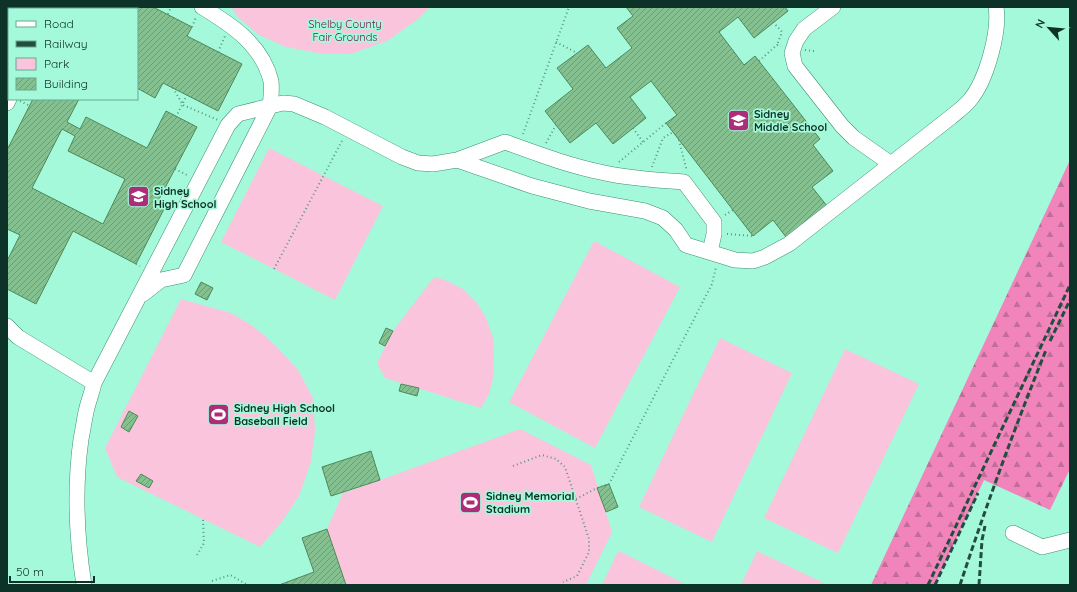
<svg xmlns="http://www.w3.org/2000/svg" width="1077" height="592" font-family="Quicksand,sans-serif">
	<defs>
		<pattern id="forest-firs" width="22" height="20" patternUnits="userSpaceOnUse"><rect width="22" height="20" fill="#f084bb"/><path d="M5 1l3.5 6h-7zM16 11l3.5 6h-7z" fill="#c16d98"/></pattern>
		<pattern id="building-hatch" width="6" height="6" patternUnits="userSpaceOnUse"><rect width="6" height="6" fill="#85c190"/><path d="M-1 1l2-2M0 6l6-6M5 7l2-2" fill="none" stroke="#6b9d76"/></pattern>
	</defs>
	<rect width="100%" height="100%" fill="#a4f9da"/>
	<!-- forest -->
	<path fill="url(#forest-firs)" d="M 1070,160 L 1070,469 L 1050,510 L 984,480 L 935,585 L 871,585 Z"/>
	<!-- green -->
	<path fill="#fac4dd" d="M 231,7 L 430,7 L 418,19 L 387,41 L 350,54 L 318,53 L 286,47 L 259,35 L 238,17 Z
		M 269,148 L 383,206 L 335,300 L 221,242 Z
		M 594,241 L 680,287 L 595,448 L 509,402 Z
		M 434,277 L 445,280 L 463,289 L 477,303 L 486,318 L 493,338 L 494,358 L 493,378 L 489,394 L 481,408 L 385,378 L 377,363 L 393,331 Z
		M 181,299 L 231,313 L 253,326 L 275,345 L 298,370 L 313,398 L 315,431 L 311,462 L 299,496 L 281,523 L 260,547 L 117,477 L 105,448 Z
		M 720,338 L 792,373 L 712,542 L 639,507 Z
		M 845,349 L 919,384 L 838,553 L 764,518 Z
		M 520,429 L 591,465 L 612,532 L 586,585 L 279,585 L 314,572 L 302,538 L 327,529 L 343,493 L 380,480 Z
		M 618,551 L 619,551 L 687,585 L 602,585 Z
		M 757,551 L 828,585 L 741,585 Z"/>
	<!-- building -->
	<path fill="url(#building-hatch)" stroke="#4e885a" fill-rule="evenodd" d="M 28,7 L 153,7 L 192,27 L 187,36 L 242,64 L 218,111 L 163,83 L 155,98 L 137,88 L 137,9 L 32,9 Z
		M 626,7 L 785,7 L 788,11 L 754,38 L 738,17 L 719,32 L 744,65 L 755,56 L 820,139 L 813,145 L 833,171 L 812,187 L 827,206 L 786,237 L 773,220 L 753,236 L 666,123 L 677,115 L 651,81 L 630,97 L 646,118 L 613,144 L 596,123 L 570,143 L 545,111 L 573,89 L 557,68 L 588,45 L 606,68 L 632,48 L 617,28 L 633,16 Z
		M 33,99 L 79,99 L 67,122 L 80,129 L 86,117 L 147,148 L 166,111 L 197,127 L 156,205 L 164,209 L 136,264 L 73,231 L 36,304 L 7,289 L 7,261 L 20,235 L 7,229 L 7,150 ZM 62,129 L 75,136 L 68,151 L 125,179 L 103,224 L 32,188 Z
		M 201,282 L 213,288 L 207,300 L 195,294 Z
		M 386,328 L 393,331 L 385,346 L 379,343 Z
		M 401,384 L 419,388 L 417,396 L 399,391 Z
		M 129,411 L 138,416 L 129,432 L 121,427 Z
		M 371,451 L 380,480 L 331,496 L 322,467 Z
		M 141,474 L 153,481 L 149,488 L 136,481 Z
		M 609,484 L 618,507 L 606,512 L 597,488 Z
		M 327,529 L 346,585 L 279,585 L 314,572 L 302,538 Z"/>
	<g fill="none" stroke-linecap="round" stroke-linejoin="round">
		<defs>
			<path id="minor" d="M 833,7 L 804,29 L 796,41 L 792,53 L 795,66 L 842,126 L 854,138 L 891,164
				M 7,15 L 9,17
				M 7,103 L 9,99
				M 457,160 L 532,186 L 589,201 L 645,211 L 663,218 L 676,230 L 686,245 L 735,260 L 753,261 L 765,257 L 789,244 L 951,117 C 957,112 964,107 969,101 C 986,82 1000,32 996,7
				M 143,294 L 161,280 L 184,275 L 270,106 C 271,98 272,89 271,81 C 262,45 232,25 202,7
				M 7,326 L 18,337 L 94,383
				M 1013,533 L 1042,547 L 1070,540
				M 84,585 C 76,535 74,490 81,439 C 83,430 84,421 86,412 C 88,402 92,393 94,383 L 228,125 L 238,114 L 283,103 L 294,104 L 325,117 L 402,157 L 418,163 L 433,164 L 457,160 L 505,142 C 538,154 570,166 605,173 C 631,179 658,180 684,182 L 714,222 L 714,234 L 710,252"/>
		</defs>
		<!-- minor casing -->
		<use href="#minor" stroke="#3a9075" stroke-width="16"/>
		<!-- path -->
		<path stroke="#599782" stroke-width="2" stroke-dasharray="1 3" stroke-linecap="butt" d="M 168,14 L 171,7
			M 773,22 L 782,32 L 777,45
			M 192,27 L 196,17
			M 556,42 L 577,53
			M 805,50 L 814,51
			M 218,52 L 225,36
			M 759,61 L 777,45 L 781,46
			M 173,88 L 183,105 L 218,120
			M 20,101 L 30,106
			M 176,117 L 187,95
			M 633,128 L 643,142
			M 523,134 L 569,7
			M 679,140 L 686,168 L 686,171
			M 546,143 L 556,125
			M 619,162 L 666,123
			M 652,167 L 663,138 L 673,132
			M 175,169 L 187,175
			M 725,215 L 733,210
			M 727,234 L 753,236
			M 136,264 L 140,266
			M 274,269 L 343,139
			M 513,466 L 542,455 L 556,459 L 565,467 L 589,539 L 589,552 L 577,576 L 563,582
			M 576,499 L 597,488 L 609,484 L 712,284 L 716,267
			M 197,555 L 204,543 L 203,519
			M 212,581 L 230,575 L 248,585"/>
		<!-- minor -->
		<use href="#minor" stroke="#fff" stroke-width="15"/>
		<!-- rail -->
		<path stroke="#224d3f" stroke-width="3" stroke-dasharray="6 3" stroke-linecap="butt" d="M 1050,341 L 1070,300
			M 928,585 L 1070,285
			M 935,585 L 978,493
			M 960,585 C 986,506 1015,427 1046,350
			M 979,585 L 982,540 L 985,526"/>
	</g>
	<!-- icons -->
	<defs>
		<symbol id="school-square" viewBox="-11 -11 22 22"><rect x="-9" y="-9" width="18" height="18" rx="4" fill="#ae2d78" stroke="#a4f9da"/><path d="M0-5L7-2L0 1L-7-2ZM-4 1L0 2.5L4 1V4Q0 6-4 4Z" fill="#fff"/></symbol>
		<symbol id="stadium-square" viewBox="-11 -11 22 22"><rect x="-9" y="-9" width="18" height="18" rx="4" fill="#ae2d78" stroke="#a4f9da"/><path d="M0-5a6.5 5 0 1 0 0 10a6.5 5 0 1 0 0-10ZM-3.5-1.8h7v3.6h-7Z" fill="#fff"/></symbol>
	</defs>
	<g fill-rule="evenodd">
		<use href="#school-square" x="726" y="108" width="25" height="25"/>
		<use href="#school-square" x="126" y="184" width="25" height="25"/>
		<use href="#stadium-square" x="206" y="402" width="25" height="25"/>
		<use href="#stadium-square" x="458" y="490" width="25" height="25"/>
	</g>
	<g text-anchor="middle" stroke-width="3.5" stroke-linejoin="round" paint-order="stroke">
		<!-- park labels -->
		<g font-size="11" fill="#73134d" stroke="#a4f9da">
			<text x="345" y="28">Shelby County<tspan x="345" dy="13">Fair Grounds</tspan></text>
		</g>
		<!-- poi labels -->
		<g font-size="11" font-weight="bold" fill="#0d3227" stroke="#a4f9da" text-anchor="start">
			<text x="754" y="118">Sidney<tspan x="754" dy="13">Middle School</tspan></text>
			<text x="154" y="195">Sidney<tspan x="154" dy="13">High School</tspan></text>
			<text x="234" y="412">Sidney High School<tspan x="234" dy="13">Baseball Field</tspan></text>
			<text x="486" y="500">Sidney Memorial<tspan x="486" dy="13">Stadium</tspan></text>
		</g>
	</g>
	<!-- border -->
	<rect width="1077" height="592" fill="none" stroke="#0d3227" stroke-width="16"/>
	<!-- legend -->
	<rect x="8" y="8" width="130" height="92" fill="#a4f9da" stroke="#68a992"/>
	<rect x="16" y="21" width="20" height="6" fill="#ffffff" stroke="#68a992"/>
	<text x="44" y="28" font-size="12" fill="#0d3227">Road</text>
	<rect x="16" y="41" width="20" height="6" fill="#224d3f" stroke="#68a992"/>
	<text x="44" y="48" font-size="12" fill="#0d3227">Railway</text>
	<rect x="16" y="58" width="20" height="12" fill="#fac4dd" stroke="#68a992"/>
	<text x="44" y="68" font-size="12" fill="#0d3227">Park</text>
	<rect x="16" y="78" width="20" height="12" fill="url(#building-hatch)" stroke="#68a992"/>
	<text x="44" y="88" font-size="12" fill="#0d3227">Building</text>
	<!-- north arrow -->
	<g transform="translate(1049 28) rotate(297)" stroke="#a4f9da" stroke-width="3" paint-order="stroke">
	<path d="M0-3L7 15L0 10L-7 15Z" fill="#0d3227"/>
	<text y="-6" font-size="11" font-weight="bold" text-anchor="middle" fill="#0d3227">N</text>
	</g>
	<!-- scale -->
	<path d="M10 576v6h84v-6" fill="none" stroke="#0d3227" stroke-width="2"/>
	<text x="16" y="576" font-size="12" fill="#0d3227" stroke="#a4f9da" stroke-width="3" paint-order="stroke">50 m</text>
</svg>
